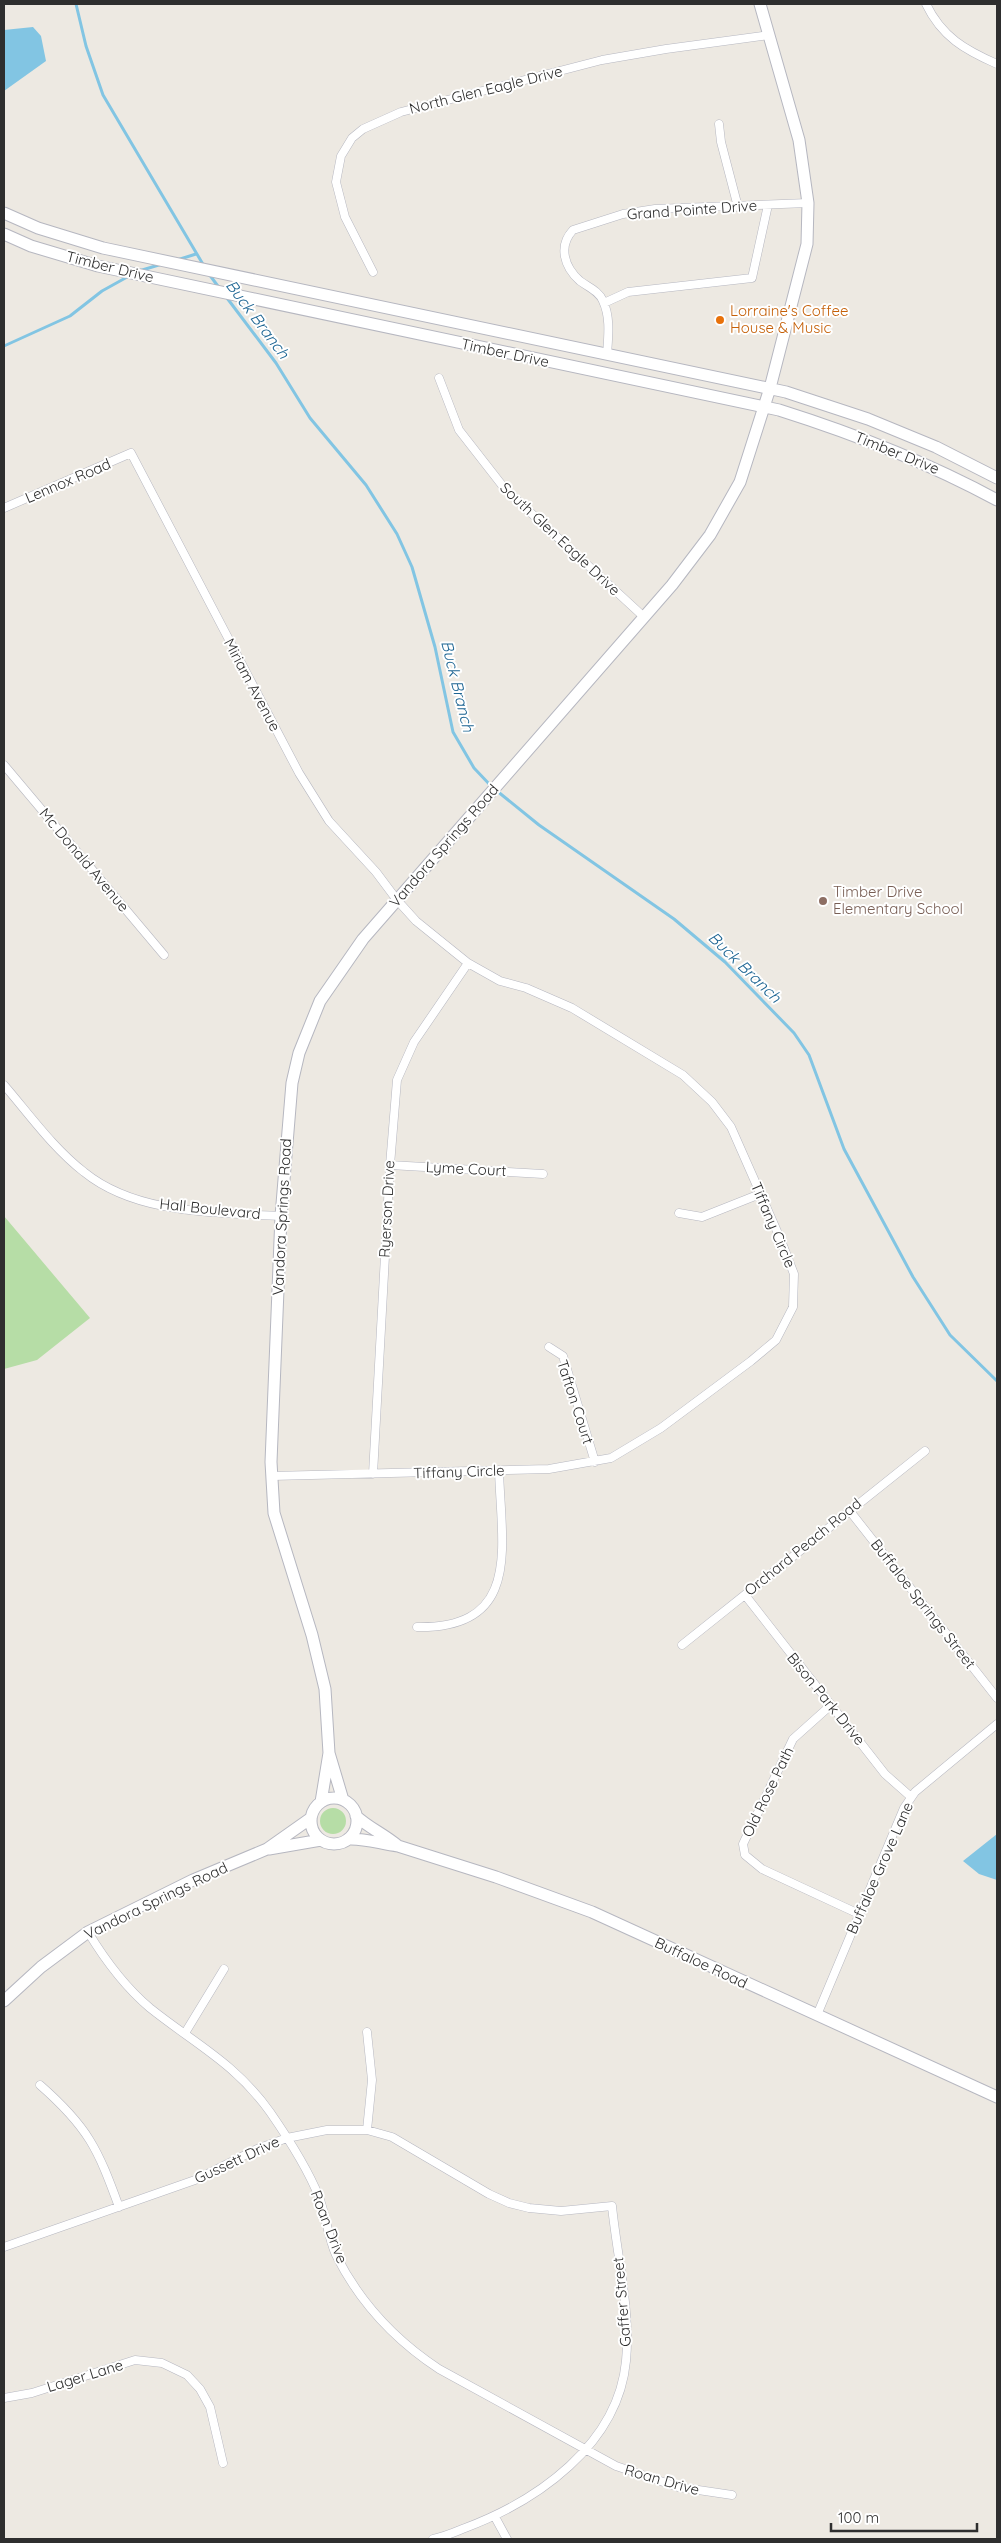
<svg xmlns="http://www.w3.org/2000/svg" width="1001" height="2543" font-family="Quicksand,sans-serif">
	<rect width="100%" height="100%" fill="#ede9e2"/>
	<!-- green -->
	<path fill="#b6dda6" d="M 4,1216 L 90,1318 L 37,1360 L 4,1369 Z
		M320 1821a13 13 0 1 1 26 0a13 13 0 1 1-26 0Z"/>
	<!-- water -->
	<path fill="#82c5e3" d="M 33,27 L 41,36 L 46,61 L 4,91 L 4,30 Z
		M 997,1834 L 997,1880 L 979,1874 L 963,1861 Z"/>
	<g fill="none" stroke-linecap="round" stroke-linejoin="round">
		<!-- stream -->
		<path stroke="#82c5e3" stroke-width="3" d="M 76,4 L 86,46 L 103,95 L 204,266
			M 177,260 L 196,254
			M 139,271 L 162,264
			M 209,274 L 220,289
			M 227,298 L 276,363 L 310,418 L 366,485 L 397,534 L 412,567 L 435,647 L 453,732 L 474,768 L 492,787
			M 4,346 L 70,316 L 102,291 L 129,276
			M 497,791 L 539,825 L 674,919 L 725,962 L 794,1033 L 809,1055 L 844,1149 L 913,1277 L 950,1335 L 997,1381"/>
		<defs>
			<path id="street" d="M 926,4 C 942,37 965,50 997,64
				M 719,124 L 721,142 L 738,207
				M 373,272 L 345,217 L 336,182 L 341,156 L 352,138 L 363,129 L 401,112 L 602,60 L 666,49 L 769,35
				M 604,303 L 628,292 L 752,278 L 768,205
				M 607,355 C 608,338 611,318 603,301 C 599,291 588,287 580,281 C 564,267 558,246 573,230 L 623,214 L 655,209 L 808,203
				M 439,378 L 459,430 L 505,489 L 644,617
				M 4,508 L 131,453 L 299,773 L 329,821 L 376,872 L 397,900 L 416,921 L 468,963 L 500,981 L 526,988 L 572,1008 L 683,1075 L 712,1102 L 731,1127 L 780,1238 L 794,1274 L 793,1307 L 776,1340 L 751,1361 L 661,1428 L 611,1458 L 549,1469 L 272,1476
				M 4,765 L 164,955
				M 4,1085 C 29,1114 53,1148 84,1172 C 137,1215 216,1212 281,1216
				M 390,1165 L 543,1174
				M 679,1213 L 702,1217 L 760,1194
				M 549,1347 L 563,1356 L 595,1462
				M 373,1474 L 390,1165 L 397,1080 L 414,1042 L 468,963
				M 849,1510 L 997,1698
				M 745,1595 L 885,1774 L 911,1797
				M 417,1627 C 523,1629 501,1545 499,1470
				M 682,1645 L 925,1451
				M 831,1705 L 793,1739 L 743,1844 L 745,1855 L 762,1869 L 859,1914
				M 88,1932 C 105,1960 125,1987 150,2008 C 195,2044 235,2063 270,2112 C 288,2138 307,2167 319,2197 C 326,2216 328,2237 336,2255 C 360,2303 395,2340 439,2369 L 616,2466 L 678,2487 L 732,2495
				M 817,2015 L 904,1808 L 915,1792 L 997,1724
				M 367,2032 L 372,2080 L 367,2130
				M 185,2033 L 224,1969
				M 40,2085 C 88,2127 98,2149 119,2207
				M 4,2247 L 195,2180 L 257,2149 L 287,2138 L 327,2130 L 367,2130 L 392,2137 L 489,2194 L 509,2203 L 529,2208 L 561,2211 L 612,2206 C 617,2257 631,2310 626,2361 C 618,2445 537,2501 465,2528 C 455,2532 444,2537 433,2539
				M 4,2398 L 32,2393 L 135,2360 L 162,2363 L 187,2375 L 200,2389 L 210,2407 L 223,2463
				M 495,2517 L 507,2539"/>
			<path id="secondary" d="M 4,213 L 38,228 L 103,248 L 786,392 L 868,419 L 936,447 L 997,478
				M 4,234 L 31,246 L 98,266 L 779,410 C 855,434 927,462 997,500
				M 329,1753 L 343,1800
				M311 1821a23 23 0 1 1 46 0a23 23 0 1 1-46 0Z
				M 321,1802 L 329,1753 L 325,1689 L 312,1635 L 274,1513 L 271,1462 L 281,1216 L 292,1083 L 299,1053 L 320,1001 L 363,939 L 672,585 L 710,535 L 740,482 L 770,388 L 807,244 L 808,203 L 799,140 L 760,4
				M 356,1816 C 369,1828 384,1834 398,1846
				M 348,1839 C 365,1838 381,1844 398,1846 L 496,1877 L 592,1912 L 997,2097
				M 269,1849 L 321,1840
				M 4,2001 L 41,1967 L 88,1932 L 193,1880 L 267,1849 L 311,1818"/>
		</defs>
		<!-- street casing -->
		<use href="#street" stroke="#b6b7c0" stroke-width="9"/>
		<!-- secondary casing -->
		<use href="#secondary" stroke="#b6b7c0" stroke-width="13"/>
		<!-- street -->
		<use href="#street" stroke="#fff" stroke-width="8"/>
		<!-- secondary -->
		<use href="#secondary" stroke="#fff" stroke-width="11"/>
	</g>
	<!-- markers -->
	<circle fill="#e8710a" stroke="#fff" stroke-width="2" cx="720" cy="320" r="5"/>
	<circle fill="#8d6e63" stroke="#fff" stroke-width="2" cx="823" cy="901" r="5"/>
	<g text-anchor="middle" stroke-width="4" stroke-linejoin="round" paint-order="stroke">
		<!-- street labels -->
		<g font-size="15" fill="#2e2e2e" stroke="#fff">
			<text transform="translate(486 90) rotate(-14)" y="5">North Glen Eagle Drive</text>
			<text transform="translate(692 210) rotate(-4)" y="5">Grand Pointe Drive</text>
			<text transform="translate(110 267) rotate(14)" y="5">Timber Drive</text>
			<text transform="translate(505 353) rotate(12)" y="5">Timber Drive</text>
			<text transform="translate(897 453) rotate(22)" y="5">Timber Drive</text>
			<text transform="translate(68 481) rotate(-23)" y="5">Lennox Road</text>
			<text transform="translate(560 539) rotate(43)" y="5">South Glen Eagle Drive</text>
			<text transform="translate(252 685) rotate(62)" y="5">Miriam Avenue</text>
			<text transform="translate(444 846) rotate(-49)" y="5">Vandora Springs Road</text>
			<text transform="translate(84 860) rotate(50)" y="5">Mc Donald Avenue</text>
			<text transform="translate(466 1169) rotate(3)" y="5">Lyme Court</text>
			<text transform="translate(210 1209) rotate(6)" y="5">Hall Boulevard</text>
			<text transform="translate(387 1209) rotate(-87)" y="5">Ryerson Drive</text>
			<text transform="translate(282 1217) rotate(-87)" y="5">Vandora Springs Road</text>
			<text transform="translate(773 1225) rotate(67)" y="5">Tiffany Circle</text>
			<text transform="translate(575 1402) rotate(72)" y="5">Tafton Court</text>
			<text transform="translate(459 1472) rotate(-2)" y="5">Tiffany Circle</text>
			<text transform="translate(803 1547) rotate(-39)" y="5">Orchard Peach Road</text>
			<text transform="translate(923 1604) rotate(52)" y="5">Buffaloe Springs Street</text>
			<text transform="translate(826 1699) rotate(51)" y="5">Bison Park Drive</text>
			<text transform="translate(768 1792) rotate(-64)" y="5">Old Rose Path</text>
			<text transform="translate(880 1868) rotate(-66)" y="5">Buffaloe Grove Lane</text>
			<text transform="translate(156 1901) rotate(-26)" y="5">Vandora Springs Road</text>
			<text transform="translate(701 1963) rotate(25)" y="5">Buffaloe Road</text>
			<text transform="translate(237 2160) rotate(-25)" y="5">Gussett Drive</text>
			<text transform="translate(329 2227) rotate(69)" y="5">Roan Drive</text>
			<text transform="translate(622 2302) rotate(-95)" y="5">Gaffer Street</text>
			<text transform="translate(85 2376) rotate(-17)" y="5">Lager Lane</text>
			<text transform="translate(662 2480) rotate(16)" y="5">Roan Drive</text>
		</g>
		<!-- food labels -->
		<g font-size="15" fill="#c56008" stroke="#fff" text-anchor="start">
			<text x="730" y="316">Lorraine's Coffee<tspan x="730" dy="17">House &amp; Music</tspan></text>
		</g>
		<!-- education labels -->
		<g font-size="15" fill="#785e54" stroke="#fff" text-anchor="start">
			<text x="833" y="897">Timber Drive<tspan x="833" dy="17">Elementary School</tspan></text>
		</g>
		<!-- water labels -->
		<g font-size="16" font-style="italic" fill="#1d6593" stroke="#fff">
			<text transform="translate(258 319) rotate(53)" y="6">Buck Branch</text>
			<text transform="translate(458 686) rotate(76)" y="6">Buck Branch</text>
			<text transform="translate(745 967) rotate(44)" y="6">Buck Branch</text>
		</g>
	</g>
	<!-- border -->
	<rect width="1001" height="2543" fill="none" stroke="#2e2e2e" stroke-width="10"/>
	<!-- scale -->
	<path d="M831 2523v8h146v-8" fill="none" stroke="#2e2e2e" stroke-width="2.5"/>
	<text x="838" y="2523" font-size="15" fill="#2e2e2e" stroke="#ffffff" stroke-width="4" paint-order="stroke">100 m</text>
</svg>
